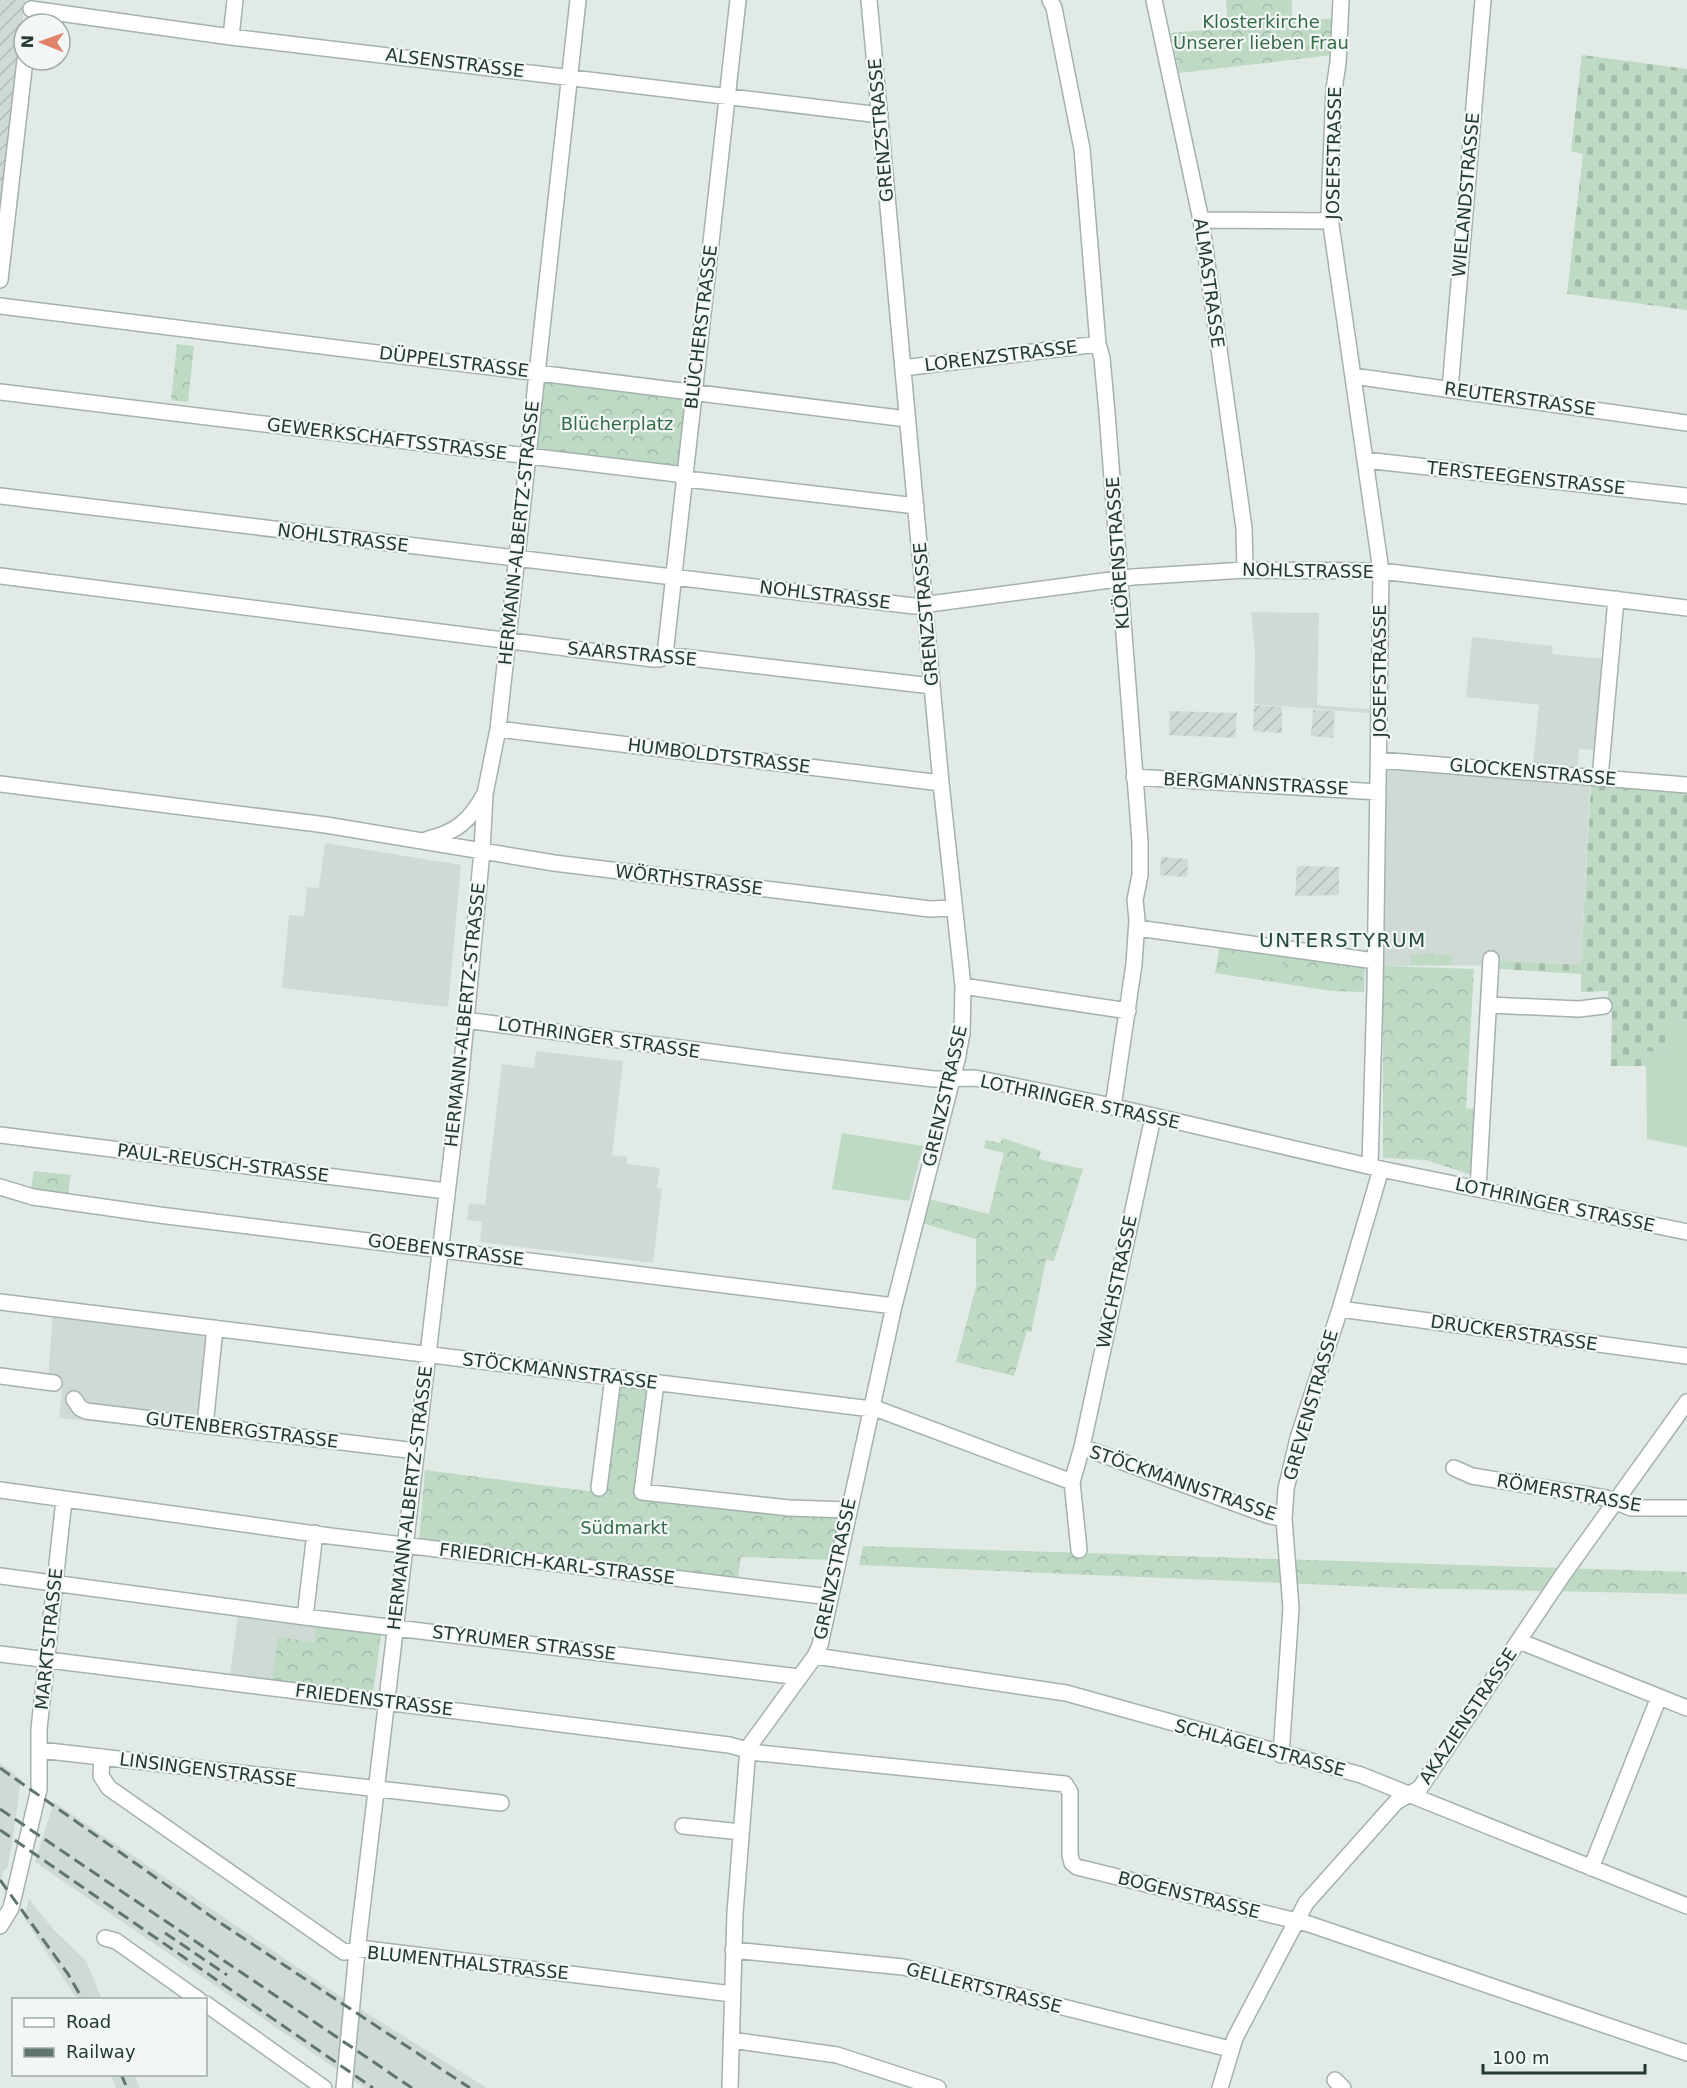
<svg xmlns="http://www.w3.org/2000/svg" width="1687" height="2088" font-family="'DejaVu Sans',sans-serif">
	<defs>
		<pattern id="industrial-furrows" width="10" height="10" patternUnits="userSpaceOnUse" patternTransform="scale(1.5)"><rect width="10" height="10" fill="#d0dad5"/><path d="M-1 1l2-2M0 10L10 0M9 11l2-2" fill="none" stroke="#b2bcb7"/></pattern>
		<pattern id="grass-tufts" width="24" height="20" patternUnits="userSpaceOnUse" patternTransform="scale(1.5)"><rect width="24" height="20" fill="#bed9c4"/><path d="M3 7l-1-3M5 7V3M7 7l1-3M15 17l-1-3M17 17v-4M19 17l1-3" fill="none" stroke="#a3bba9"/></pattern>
		<pattern id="forest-crowns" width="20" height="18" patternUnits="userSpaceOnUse" patternTransform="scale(1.5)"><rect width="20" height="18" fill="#bed9c4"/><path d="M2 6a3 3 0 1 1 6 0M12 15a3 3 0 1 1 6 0" fill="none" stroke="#a3bba9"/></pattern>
		<pattern id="cemetery-stones" width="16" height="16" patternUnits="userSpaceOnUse" patternTransform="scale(1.5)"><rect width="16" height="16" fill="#bed9c4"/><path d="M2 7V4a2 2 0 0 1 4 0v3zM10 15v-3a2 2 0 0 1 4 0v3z" fill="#a3bba9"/></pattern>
	</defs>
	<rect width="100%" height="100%" fill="#e2eae6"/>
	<!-- built -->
	<path fill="#d0dad5" d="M 1251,612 L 1319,613 L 1317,705 L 1378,710 L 1379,714 L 1254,704 L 1255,652 Z
		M 1472,637 L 1553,646 L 1552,654 L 1604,659 L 1596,750 L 1579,749 L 1578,767 L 1533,763 L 1539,705 L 1466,697 Z
		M 1384,768 L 1590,786 L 1581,965 L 1383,966 Z
		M 325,843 L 461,865 L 448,1007 L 282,988 L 289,915 L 304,916 L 307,887 L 319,888 Z
		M 536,1051 L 623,1061 L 612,1155 L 627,1157 L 627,1164 L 660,1168 L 657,1188 L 662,1189 L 653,1263 L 480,1242 L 482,1222 L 467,1220 L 469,1203 L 485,1205 L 502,1064 L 534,1068 Z
		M 53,1314 L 222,1332 L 208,1434 L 59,1418 L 63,1379 L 48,1377 Z
		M 238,1616 L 381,1634 L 373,1693 L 230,1674 Z
		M 0,1763 L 21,1779 L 12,1845 L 7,1869 L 4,1870 L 0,1884 Z
		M 54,1802 L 344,1999 L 487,2088 L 364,2088 L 35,1862 Z
		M 29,1899 L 54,1930 L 86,1961 L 102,1999 L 77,1999 L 24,1918 Z
		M 111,2075 L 134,2075 L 140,2088 L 116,2088 Z"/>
	<!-- industrial -->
	<path fill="url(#industrial-furrows)" d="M 0,0 L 25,0 L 2,205 L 0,205 Z
		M 1254,705 L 1282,707 L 1282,733 L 1253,731 Z
		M 1313,710 L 1335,711 L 1333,738 L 1311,736 Z
		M 1170,711 L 1237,713 L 1235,738 L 1169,735 Z
		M 1161,857 L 1188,859 L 1187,877 L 1160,875 Z
		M 1297,866 L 1339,867 L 1339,895 L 1295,896 Z"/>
	<!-- grass -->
	<path fill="url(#grass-tufts)" d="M 1411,954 L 1452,955 L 1452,965 L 1411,965 Z"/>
	<!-- forest -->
	<path fill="url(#forest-crowns)" d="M 1226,0 L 1292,0 L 1292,22 L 1336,18 L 1333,55 L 1179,73 L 1171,33 L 1228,28 Z
		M 177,344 L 194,346 L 188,402 L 171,400 Z
		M 536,373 L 694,393 L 685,479 L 527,455 Z
		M 1220,944 L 1365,965 L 1364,992 L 1332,991 L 1215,973 Z
		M 1383,966 L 1474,969 L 1466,1108 L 1479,1110 L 1475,1176 L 1426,1160 L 1383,1158 Z
		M 1003,1138 L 1041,1151 L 1039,1159 L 1083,1169 L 1054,1261 L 1046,1260 L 1031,1332 L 1027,1331 L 1014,1376 L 956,1362 L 976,1287 L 976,1239 L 915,1221 L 921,1197 L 989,1214 L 1004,1153 L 984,1148 L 986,1140 L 1000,1143 Z
		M 34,1171 L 71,1175 L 68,1194 L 31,1189 Z
		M 613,1383 L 656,1383 L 642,1492 L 848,1510 L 837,1560 L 741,1557 L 737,1586 L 419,1540 L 425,1470 L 602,1493 Z
		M 863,1546 L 1687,1572 L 1687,1594 L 1401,1588 L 859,1565 Z
		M 316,1626 L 381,1634 L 373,1693 L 272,1680 L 278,1637 L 314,1642 Z"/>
	<!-- cemetery -->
	<path fill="url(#cemetery-stones)" d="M 1582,55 L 1687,69 L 1687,310 L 1567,294 L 1583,154 L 1571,151 Z
		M 1591,784 L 1687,794 L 1687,1020 L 1670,1017 L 1670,1054 L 1647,1051 L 1646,1066 L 1611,1066 L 1612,1012 L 1606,1012 L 1608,991 L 1581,992 L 1581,974 L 1500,969 L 1500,961 L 1581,965 Z"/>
	<!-- garden -->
	<path fill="#bed9c4" d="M 1236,947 L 1284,955 L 1280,979 L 1232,972 Z
		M 1670,1017 L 1687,1020 L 1687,1147 L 1647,1139 L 1646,1051 L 1670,1054 Z
		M 842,1133 L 923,1146 L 909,1201 L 832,1189 Z"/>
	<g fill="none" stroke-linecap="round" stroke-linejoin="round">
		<defs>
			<path id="minor" d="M 1050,0 L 1054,8 L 1082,149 L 1098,344 L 1102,358 L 1107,413 L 1140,842 L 1140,875 L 1135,900 L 1137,920 L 1134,964 L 1113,1107
				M 1154,0 L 1201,220 L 1244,528 L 1245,570
				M 1341,0 L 1338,63 L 1334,89 L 1329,211 L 1381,571 L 1375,989 L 1370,1166
				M 31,9 L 231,37 L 880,115
				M 231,37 L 235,0
				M 1201,220 L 1331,221
				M 0,280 L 25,60
				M 0,306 L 907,419
				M 903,368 L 1098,344
				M 1353,376 L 1687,423
				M 1450,389 L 1483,0
				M 0,392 L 677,474 L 685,479 L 704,481 L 916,506
				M 1365,460 L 1687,496
				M 0,496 L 914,606 L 1133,577 L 1245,570 L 1381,571 L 1687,608
				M 0,576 L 653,659 L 660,659 L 665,655 L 932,686
				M 665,655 L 738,0
				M 498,729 L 941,783
				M 1379,760 L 1687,785
				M 1134,777 L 1378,792
				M 1600,778 L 1616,599
				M 0,784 L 326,825 L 554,863 L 930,909 L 954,908
				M 428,839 C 456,833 471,819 484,795
				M 1137,928 L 1375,961
				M 963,986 L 1128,1011
				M 1489,1005 L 1579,1009 L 1604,1006
				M 465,1020 L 788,1062 L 934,1079 L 975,1078 L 1102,1104 L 1381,1169 L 1687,1232
				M 0,1135 L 446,1191
				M 0,1187 L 33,1197 L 159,1215 L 894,1306
				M 1478,1189 L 1491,959
				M 0,1302 L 880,1410 L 1072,1482 L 1082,1447 L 1267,1515 L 1284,1519
				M 1340,1309 L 1687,1356
				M 0,1376 L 54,1383
				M 656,1383 L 642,1492 L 789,1508 L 848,1510
				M 74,1399 L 80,1408 L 86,1411 L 416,1451
				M 205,1426 L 215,1328
				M 1082,1447 L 1153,1117
				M 1454,1468 L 1472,1476 L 1606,1498 L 1631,1508 L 1687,1508
				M 1072,1482 L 1079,1550
				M 599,1488 L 613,1377
				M 0,1490 L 330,1536 L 830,1597
				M 0,1576 L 305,1617 L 799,1677
				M 305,1617 L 315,1533
				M 1519,1641 L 1687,1708
				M 0,1654 L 729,1745 L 759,1753 L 1065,1784 L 1070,1792 L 1070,1855 L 1072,1863 L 1077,1867 L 1309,1924 L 1687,2053
				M 815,1656 L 1066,1693 L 1361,1775 L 1687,1906
				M 40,1750 L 501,1803
				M 1281,1755 L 1291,1608 L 1284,1519 L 1286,1489 L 1298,1438 L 1340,1309 L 1381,1169
				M 102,1757 L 101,1776 L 109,1788 L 344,1952 L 367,1949 L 732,1994
				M 683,1826 L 741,1832
				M 1591,1868 L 1659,1697
				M 0,1926 L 11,1908 L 39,1789 L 39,1729 L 64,1500
				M 105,1938 L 116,1941 L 199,2000
				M 733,1950 L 903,1967 L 1230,2049
				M 206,2004 L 324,2088
				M 731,2040 L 837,2055 L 938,2088
				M 1335,2080 L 1343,2088
				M 344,2088 L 357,1951 L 460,1085 L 482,851 L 485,794 L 498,729 L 578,0
				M 730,2088 L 735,1913 L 748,1748 L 815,1656 L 820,1645 L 894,1306 L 957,1060 L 962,1033 L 963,986 L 941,783 L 869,0
				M 1220,2088 L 1235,2038 L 1306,1903 L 1396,1802 L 1420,1788 L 1562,1576 L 1687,1402"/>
		</defs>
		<!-- minor casing -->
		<use href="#minor" stroke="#a5b1ad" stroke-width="18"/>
		<!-- minor -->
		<use href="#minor" stroke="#fff" stroke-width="15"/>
		<!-- rail -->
		<path stroke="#5f756e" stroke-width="3" stroke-dasharray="12 6" stroke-linecap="butt" d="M 0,1768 L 219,1922 L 470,2088
			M 0,1809 L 412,2088
			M 0,1830 L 373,2088
			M 0,1880 L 68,1974 L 83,2000
			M 165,1933 L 227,1975
			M 121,2074 L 127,2088"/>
	</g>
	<g text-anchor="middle" stroke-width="4.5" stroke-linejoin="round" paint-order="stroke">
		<!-- park labels -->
		<g font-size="18" fill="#336b47" stroke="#f2f7f5">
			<text x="1261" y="28">Klosterkirche<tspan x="1261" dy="21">Unserer lieben Frau</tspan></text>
			<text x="617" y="430">Blücherplatz</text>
			<text x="624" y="1534">Südmarkt</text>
		</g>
		<!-- street labels -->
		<g font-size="18" fill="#243933" stroke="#f2f7f5">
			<text transform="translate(455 63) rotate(7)" y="6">ALSENSTRASSE</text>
			<text transform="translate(881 130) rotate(-95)" y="6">GRENZSTRASSE</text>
			<text transform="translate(1334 153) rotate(-89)" y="6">JOSEFSTRASSE</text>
			<text transform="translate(1466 195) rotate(-85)" y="6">WIELANDSTRASSE</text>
			<text transform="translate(1209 283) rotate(82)" y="6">ALMASTRASSE</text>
			<text transform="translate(701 327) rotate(-83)" y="6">BLÜCHERSTRASSE</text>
			<text transform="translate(1001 356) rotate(-7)" y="6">LORENZSTRASSE</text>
			<text transform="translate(454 362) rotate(7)" y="6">DÜPPELSTRASSE</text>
			<text transform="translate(1520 399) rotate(8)" y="6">REUTERSTRASSE</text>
			<text transform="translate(387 439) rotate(7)" y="6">GEWERKSCHAFTSSTRASSE</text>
			<text transform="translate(1526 478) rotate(6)" y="6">TERSTEEGENSTRASSE</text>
			<text transform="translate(519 533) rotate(-84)" y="6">HERMANN-ALBERTZ-STRASSE</text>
			<text transform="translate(343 538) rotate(7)" y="6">NOHLSTRASSE</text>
			<text transform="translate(1118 553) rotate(-94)" y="6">KLÖRENSTRASSE</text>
			<text transform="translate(1308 571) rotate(1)" y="6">NOHLSTRASSE</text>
			<text transform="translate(825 595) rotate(7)" y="6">NOHLSTRASSE</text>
			<text transform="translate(926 614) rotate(-95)" y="6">GRENZSTRASSE</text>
			<text transform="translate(632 654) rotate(5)" y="6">SAARSTRASSE</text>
			<text transform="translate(1380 671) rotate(-90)" y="6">JOSEFSTRASSE</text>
			<text transform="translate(719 756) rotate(7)" y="6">HUMBOLDTSTRASSE</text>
			<text transform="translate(1533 772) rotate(5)" y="6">GLOCKENSTRASSE</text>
			<text transform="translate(1256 784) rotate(3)" y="6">BERGMANNSTRASSE</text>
			<text transform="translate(689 880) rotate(7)" y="6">WÖRTHSTRASSE</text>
			<text transform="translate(465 1015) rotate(-84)" y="6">HERMANN-ALBERTZ-STRASSE</text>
			<text transform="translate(599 1038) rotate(8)" y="6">LOTHRINGER STRASSE</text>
			<text transform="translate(945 1096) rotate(-77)" y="6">GRENZSTRASSE</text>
			<text transform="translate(1080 1102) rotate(12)" y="6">LOTHRINGER STRASSE</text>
			<text transform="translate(223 1163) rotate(7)" y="6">PAUL-REUSCH-STRASSE</text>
			<text transform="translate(1555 1205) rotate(12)" y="6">LOTHRINGER STRASSE</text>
			<text transform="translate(446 1250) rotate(7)" y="6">GOEBENSTRASSE</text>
			<text transform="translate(1117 1282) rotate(-78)" y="6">WACHSTRASSE</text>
			<text transform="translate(1514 1333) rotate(8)" y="6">DRUCKERSTRASSE</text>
			<text transform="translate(560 1371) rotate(7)" y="6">STÖCKMANNSTRASSE</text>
			<text transform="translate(1311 1405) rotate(-74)" y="6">GREVENSTRASSE</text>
			<text transform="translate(242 1430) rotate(7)" y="6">GUTENBERGSTRASSE</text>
			<text transform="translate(1183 1483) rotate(19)" y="6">STÖCKMANNSTRASSE</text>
			<text transform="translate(1569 1493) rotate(10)" y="6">RÖMERSTRASSE</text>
			<text transform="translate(410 1498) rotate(-83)" y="6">HERMANN-ALBERTZ-STRASSE</text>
			<text transform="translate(557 1564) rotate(7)" y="6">FRIEDRICH-KARL-STRASSE</text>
			<text transform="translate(835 1569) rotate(-78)" y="6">GRENZSTRASSE</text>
			<text transform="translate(49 1639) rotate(-84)" y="6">MARKTSTRASSE</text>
			<text transform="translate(524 1643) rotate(7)" y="6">STYRUMER STRASSE</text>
			<text transform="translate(374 1700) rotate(7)" y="6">FRIEDENSTRASSE</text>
			<text transform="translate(1468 1716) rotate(-56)" y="6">AKAZIENSTRASSE</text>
			<text transform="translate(1260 1748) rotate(15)" y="6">SCHLÄGELSTRASSE</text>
			<text transform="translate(208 1770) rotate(7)" y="6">LINSINGENSTRASSE</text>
			<text transform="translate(1189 1895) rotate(14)" y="6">BOGENSTRASSE</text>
			<text transform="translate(468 1963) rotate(6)" y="6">BLUMENTHALSTRASSE</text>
			<text transform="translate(984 1988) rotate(14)" y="6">GELLERTSTRASSE</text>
		</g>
		<!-- neighbourhood labels -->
		<g font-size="20" letter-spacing="1.5" fill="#23493e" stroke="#f2f7f5">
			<text x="1343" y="947">UNTERSTYRUM</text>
		</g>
	</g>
	<!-- legend -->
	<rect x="12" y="1998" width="195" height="78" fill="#f2f7f5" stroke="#a0aba7" stroke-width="1.5"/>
	<rect x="24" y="2018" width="30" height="9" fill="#ffffff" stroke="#a0aba7" stroke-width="1.5"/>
	<text x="66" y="2028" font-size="18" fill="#243933">Road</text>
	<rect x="24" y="2048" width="30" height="9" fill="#5f756e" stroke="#a0aba7" stroke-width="1.5"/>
	<text x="66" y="2058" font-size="18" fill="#243933">Railway</text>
	<!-- north arrow -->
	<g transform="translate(42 42) rotate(271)"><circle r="28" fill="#f2f7f5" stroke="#a0aba7" stroke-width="1.5"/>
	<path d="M0-4.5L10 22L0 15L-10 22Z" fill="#e1836a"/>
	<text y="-9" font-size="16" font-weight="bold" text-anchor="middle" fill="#243933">N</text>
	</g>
	<!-- scale -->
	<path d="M1483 2064v9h162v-9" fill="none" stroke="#243933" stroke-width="3"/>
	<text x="1492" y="2064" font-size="18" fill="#243933" stroke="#f2f7f5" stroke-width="4.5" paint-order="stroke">100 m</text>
</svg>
